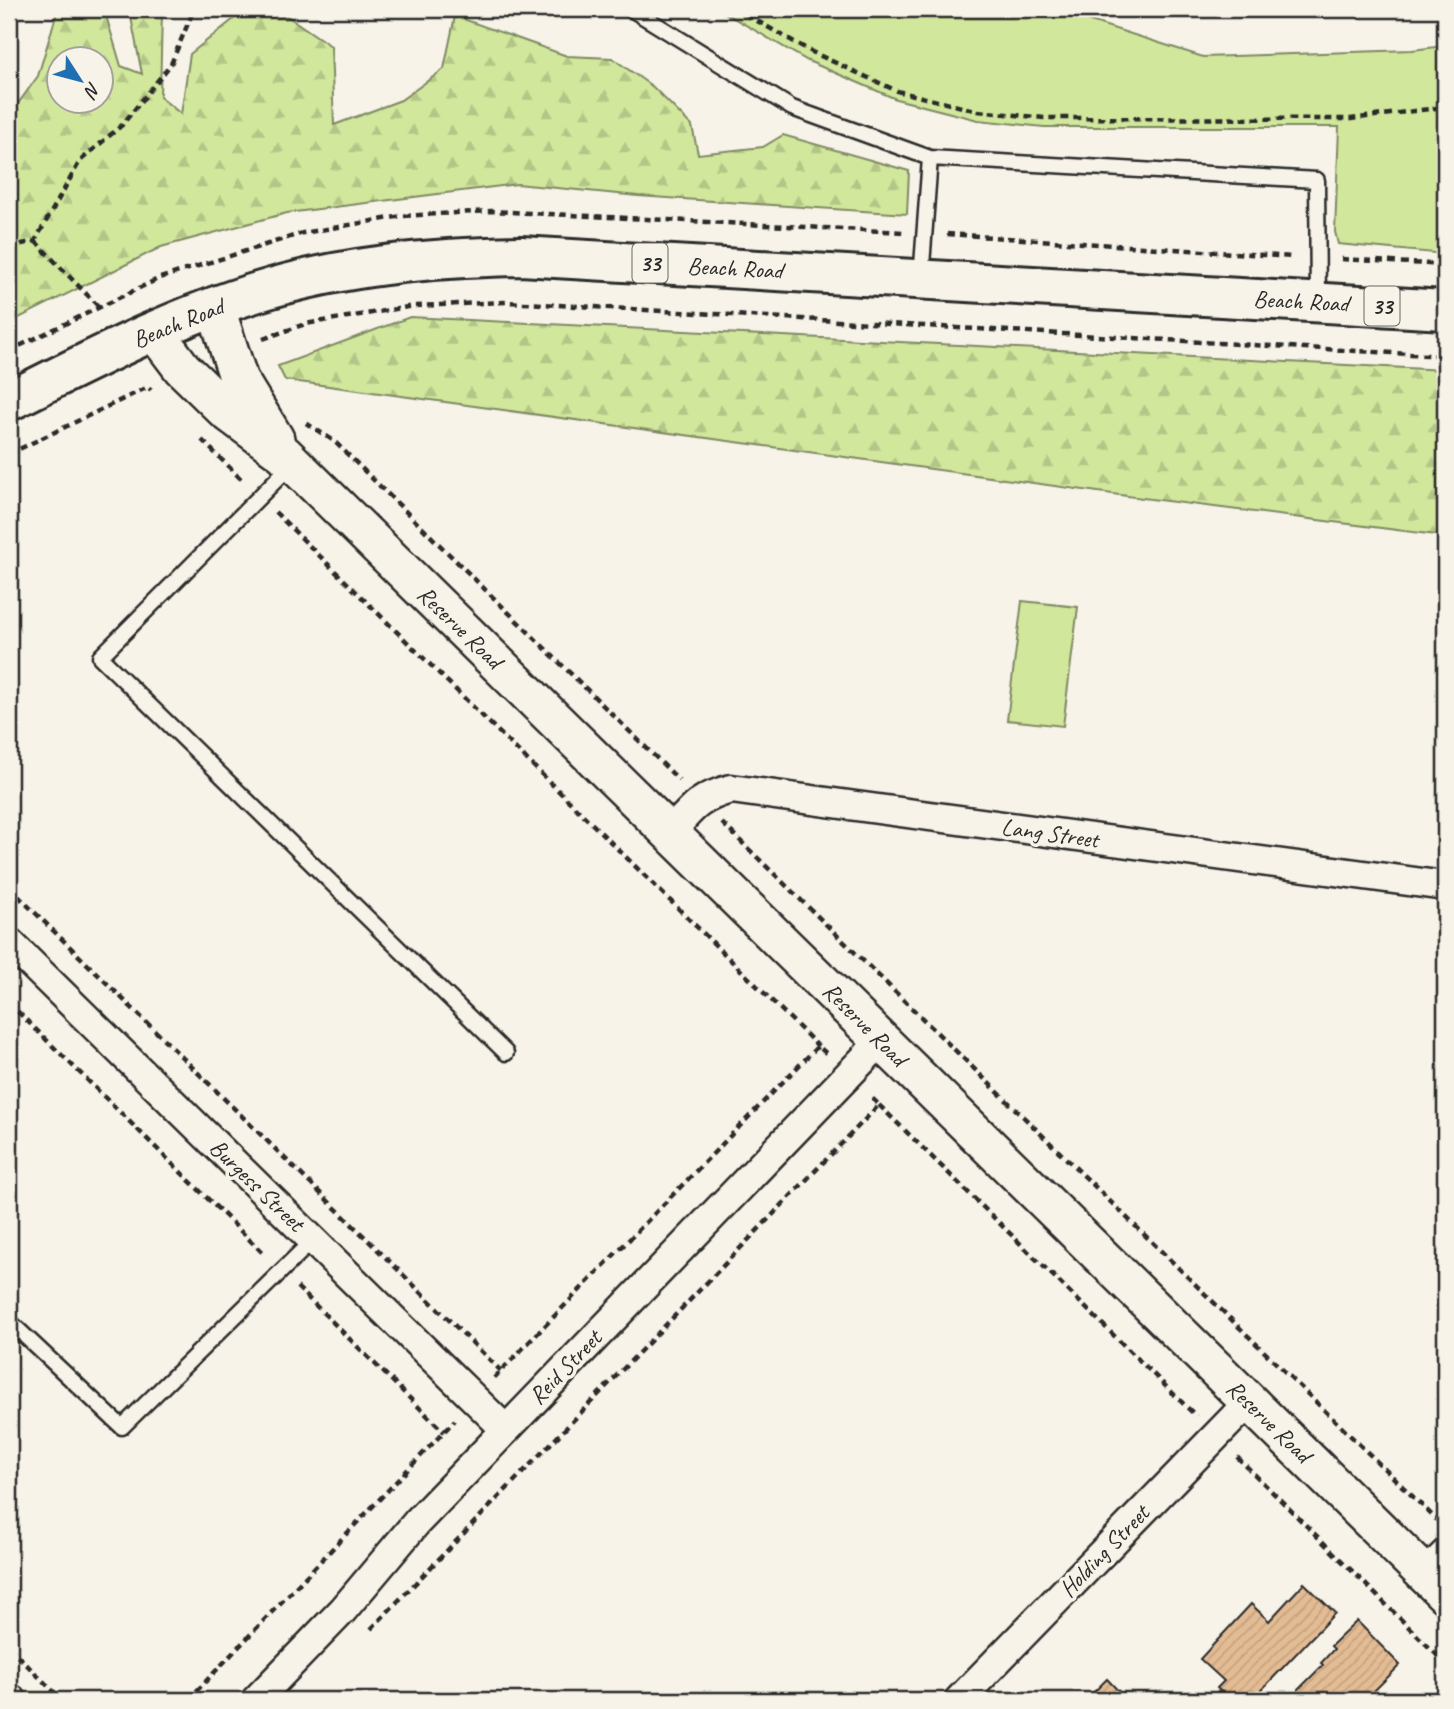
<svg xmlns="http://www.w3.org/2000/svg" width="1454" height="1709" font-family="Caveat,sans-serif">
	<defs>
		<pattern id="forest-firs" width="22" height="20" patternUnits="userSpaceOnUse" patternTransform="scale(1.75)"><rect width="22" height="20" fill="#d1e79c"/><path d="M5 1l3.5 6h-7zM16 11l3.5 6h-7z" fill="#b4c687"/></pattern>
		<pattern id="building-hatch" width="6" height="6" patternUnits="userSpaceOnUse" patternTransform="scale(1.75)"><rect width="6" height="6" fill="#e4bc94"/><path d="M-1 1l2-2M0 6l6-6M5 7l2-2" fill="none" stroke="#c4a280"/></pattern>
	</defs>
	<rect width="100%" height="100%" fill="#f7f3e8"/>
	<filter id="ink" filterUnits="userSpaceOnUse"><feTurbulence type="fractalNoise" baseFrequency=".0143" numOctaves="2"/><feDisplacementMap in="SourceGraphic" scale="14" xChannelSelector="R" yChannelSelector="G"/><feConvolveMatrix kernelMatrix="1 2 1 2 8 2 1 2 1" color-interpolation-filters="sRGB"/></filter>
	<g filter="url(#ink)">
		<!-- forest -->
		<path fill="url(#forest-firs)" stroke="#7e8964" stroke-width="2" fill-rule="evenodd" d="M 58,9 L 104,9 L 121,66 L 142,74 L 130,12 L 162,10 L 160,97 L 181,114 L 190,54 L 235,18 L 287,16 L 331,46 L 334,125 L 401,100 L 444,69 L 455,16 L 567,56 L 612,58 L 653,87 L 692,126 L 698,154 L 763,147 L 783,135 L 909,171 L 907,214 L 638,196 L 517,184 L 287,213 L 161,247 L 9,323 L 9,116 L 38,76 ZM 60,60 L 102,60 L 102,102 L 60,102 Z
			M 410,317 L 1445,370 L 1445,536 L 1127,496 L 285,380 L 278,366 Z"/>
		<!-- green -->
		<path fill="#d1e79c" stroke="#7e8964" stroke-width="2" d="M 718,9 L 1053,9 L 1203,57 L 1412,50 L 1445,46 L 1445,254 L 1338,244 L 1335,232 L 1339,127 L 1044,127 L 978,120 L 896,99 L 808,61 Z
			M 1022,601 L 1078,607 L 1063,726 L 1007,720 Z"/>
		<!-- building -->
		<path fill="url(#building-hatch)" stroke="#2b2b2b" stroke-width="2" d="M 1304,1583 L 1335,1613 L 1252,1700 L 1230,1700 L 1217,1688 L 1224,1681 L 1200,1659 L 1251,1604 L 1269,1621 Z
			M 1357,1621 L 1400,1665 L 1365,1700 L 1298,1700 L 1298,1690 L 1323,1665 L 1321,1663 L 1334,1649 L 1331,1646 Z
			M 1107,1679 L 1127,1700 L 1086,1700 Z"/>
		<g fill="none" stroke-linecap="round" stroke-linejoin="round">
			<defs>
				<path id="service" d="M 631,9 L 792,108 L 930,158 L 1317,180 L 1318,301
					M 921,279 L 930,158
					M 292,464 L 100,657 L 506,1053
					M 9,1321 L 122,1427 L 313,1240"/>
				<path id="minor" d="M 670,833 C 692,808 698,798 731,789 L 1445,886
					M 9,942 L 505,1429
					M 1425,1574 L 1445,1554
					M 9,1698 L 12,1700
					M 256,1700 L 343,1610 L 417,1522 L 881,1041
					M 959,1700 L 1249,1402"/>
				<path id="tertiary" d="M 215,306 L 239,380 L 275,439
					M 154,331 L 182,368 L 226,411 L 284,454 L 1445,1594"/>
				<path id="primary" d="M 9,401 C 90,361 171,318 258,292 C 344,265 432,258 521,256 L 1445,310"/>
			</defs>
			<!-- service casing -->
			<use href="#service" stroke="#2b2b2b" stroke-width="19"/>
			<!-- minor casing -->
			<use href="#minor" stroke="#2b2b2b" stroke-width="33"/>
			<!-- tertiary casing -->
			<use href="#tertiary" stroke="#2b2b2b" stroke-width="42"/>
			<!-- primary casing -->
			<use href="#primary" stroke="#2b2b2b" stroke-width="44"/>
			<!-- path -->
			<path stroke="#2b2b2b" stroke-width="4.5" stroke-dasharray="7 5" stroke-linecap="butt" d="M 736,9 L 812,52 L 897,91 L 978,111 L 1044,118 L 1351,119 L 1445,107
				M 947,234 L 1294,257
				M 35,241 L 99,307
				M 9,247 L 35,241 L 80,161 L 122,125 L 171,64 L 194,9
				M 1341,259 L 1445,265
				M 263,339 L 305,324 L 414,306 L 507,302 L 1445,356
				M 9,351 L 160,278 L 303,233 L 402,216 L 491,211 L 903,232
				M 306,423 L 334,441 L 679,780
				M 202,440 L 243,481
				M 9,454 L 148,387 L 151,390
				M 275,512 L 818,1046
				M 722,823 L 1440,1523
				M 9,887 L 501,1371
				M 9,1003 L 264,1254
				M 879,1105 L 1196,1416
				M 297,1287 L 444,1432
				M 494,1378 L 818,1046 L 828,1055
				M 1237,1457 L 1445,1663
				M 371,1629 L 879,1105 L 869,1095
				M 9,1647 L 62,1700
				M 188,1700 L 455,1420"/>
			<!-- service -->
			<use href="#service" stroke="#f7f3e8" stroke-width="14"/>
			<!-- minor -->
			<use href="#minor" stroke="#f7f3e8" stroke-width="28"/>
			<!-- tertiary -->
			<use href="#tertiary" stroke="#f7f3e8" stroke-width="37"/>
			<!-- primary -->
			<use href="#primary" stroke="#f7f3e8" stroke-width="38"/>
		</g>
	</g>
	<g text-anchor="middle" stroke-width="7" stroke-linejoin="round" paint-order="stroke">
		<!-- shield labels -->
		<g fill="#f7f3e8" stroke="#686764" stroke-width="2">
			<rect x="632.5" y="243.5" width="35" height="39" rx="5"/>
			<rect x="1364.5" y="286.5" width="35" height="39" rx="5"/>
		</g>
		<g font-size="23" font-weight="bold" fill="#2b2b2b">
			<text x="650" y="271">33</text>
			<text x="1382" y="314">33</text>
		</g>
		<!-- street labels -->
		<g font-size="24" fill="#2b2b2b" stroke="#f7f3e8">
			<text transform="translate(735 268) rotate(3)" y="8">Beach Road</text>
			<text transform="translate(1301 301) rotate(3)" y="8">Beach Road</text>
			<text transform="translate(178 323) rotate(-22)" y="8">Beach Road</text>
			<text transform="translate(460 627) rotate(44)" y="8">Reserve Road</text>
			<text transform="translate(1050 833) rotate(8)" y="8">Lang Street</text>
			<text transform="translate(865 1024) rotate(45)" y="8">Reserve Road</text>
			<text transform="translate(257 1185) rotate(44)" y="8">Burgess Street</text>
			<text transform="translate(565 1367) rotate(-46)" y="8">Reid Street</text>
			<text transform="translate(1269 1421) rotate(44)" y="8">Reserve Road</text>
			<text transform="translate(1104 1551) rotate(-46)" y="8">Holding Street</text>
		</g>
	</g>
	<!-- margin -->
	<rect width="1454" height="1709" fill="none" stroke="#f7f3e8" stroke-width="35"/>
	<rect x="18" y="18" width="1419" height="1674" fill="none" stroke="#2b2b2b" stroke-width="2.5" filter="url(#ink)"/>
	<!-- north arrow -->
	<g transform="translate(80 80) rotate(126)"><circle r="33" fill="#f7f3e8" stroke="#a5a39c" stroke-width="2"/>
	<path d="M0-5L12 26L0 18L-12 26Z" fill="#1f6fb2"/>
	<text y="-10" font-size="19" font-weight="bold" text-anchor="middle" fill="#2b2b2b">N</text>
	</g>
</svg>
